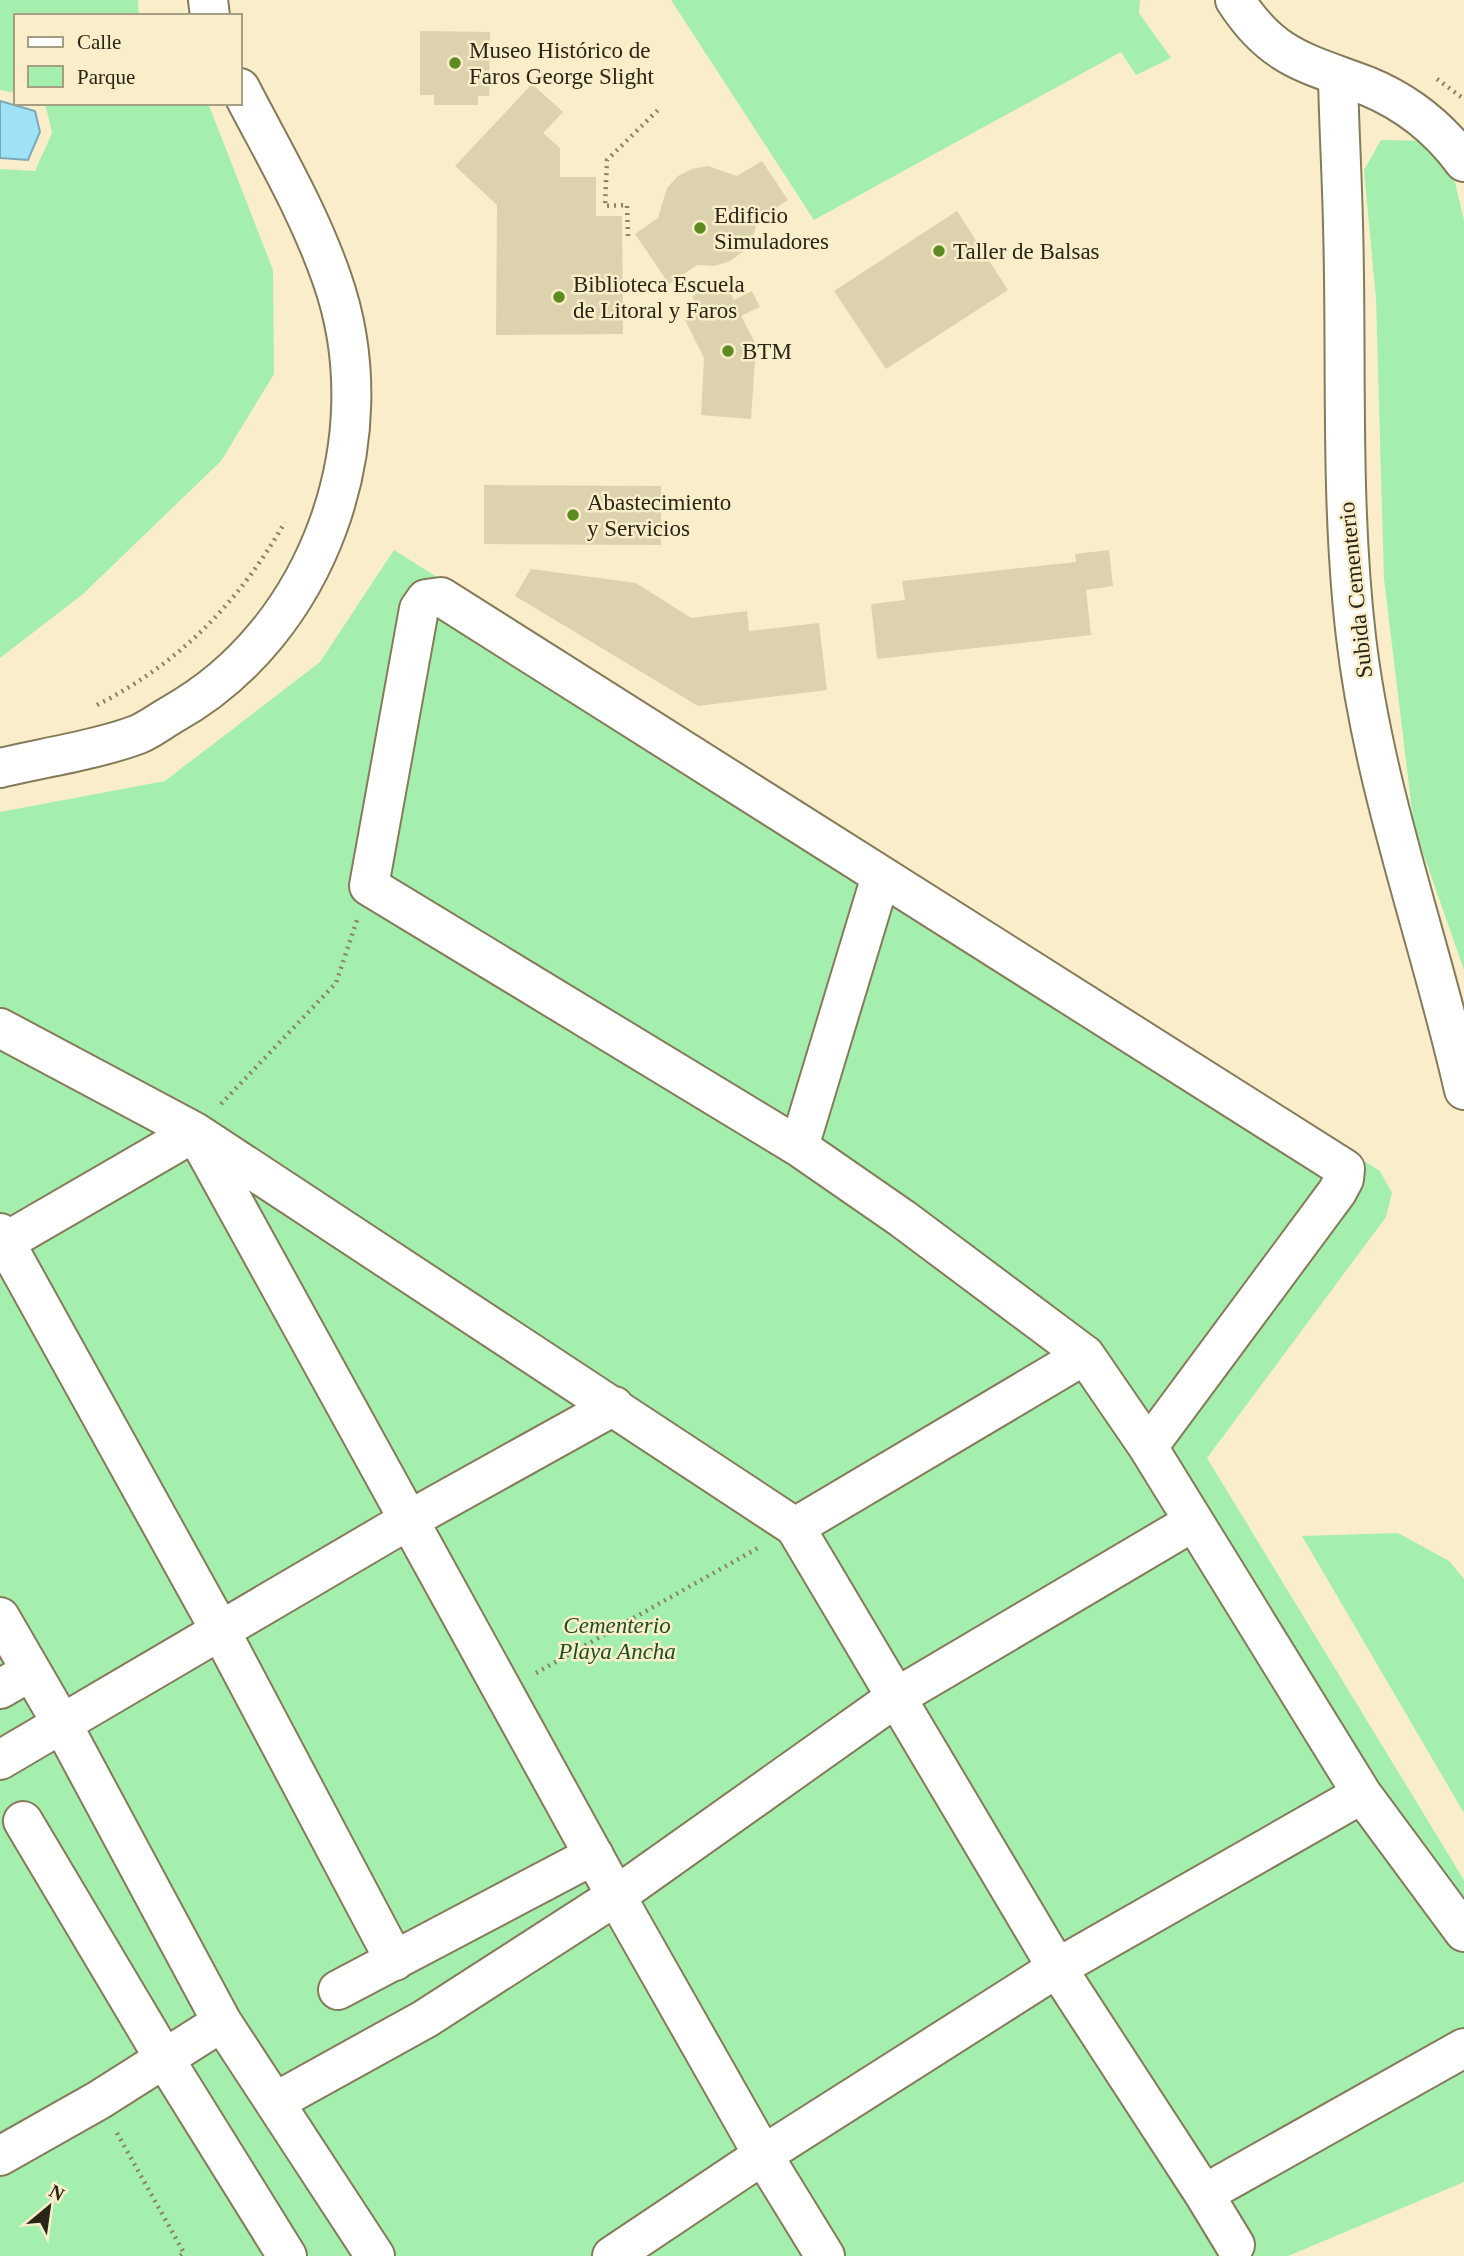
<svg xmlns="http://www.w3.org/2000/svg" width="1464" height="2256" font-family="Georgia,serif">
	<rect width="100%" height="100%" fill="#f9eec9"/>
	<!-- green -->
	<path fill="#a4efad" d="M 0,0 L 138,0 L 139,16 L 16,16 L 16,93 L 0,90 Z
		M 671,0 L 1140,0 L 1139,13 L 1171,58 L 1136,75 L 1121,52 L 814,220 Z
		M 45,103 L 208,103 L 273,270 L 274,374 L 221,461 L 83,594 L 0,658 L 0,169 L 35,171 L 52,133 Z
		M 1381,140 L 1429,141 L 1453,174 L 1464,220 L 1464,970 L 1414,827 L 1384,579 L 1376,299 L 1364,170 Z
		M 394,550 L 1380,1171 L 1392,1193 L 1386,1217 L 1207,1458 L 1464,1880 L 1464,2182 L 1288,2256 L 0,2256 L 0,812 L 165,781 L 320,662 Z
		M 1398,1533 L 1449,1561 L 1464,1579 L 1464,1813 L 1302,1536 Z"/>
	<!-- water -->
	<path fill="#9fe2f7" stroke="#7ca9b4" stroke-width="2" d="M 0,101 L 35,111 L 40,132 L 28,160 L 0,158 Z"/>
	<!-- building -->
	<path fill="#dcd2ae" d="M 420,31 L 490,32 L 489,96 L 478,96 L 478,105 L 434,105 L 434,95 L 420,95 Z
		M 532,84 L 563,112 L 543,133 L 560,148 L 560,177 L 596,177 L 596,216 L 622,216 L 623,334 L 496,335 L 497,205 L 455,166 Z
		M 762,161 L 788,200 L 757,221 L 753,237 L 744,251 L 730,261 L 714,266 L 697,265 L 669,284 L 635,234 L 658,218 L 667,188 L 678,176 L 692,169 L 708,166 L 737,176 Z
		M 957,211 L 1008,290 L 886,369 L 834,291 Z
		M 724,280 L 734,300 L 752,291 L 760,307 L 741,316 L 756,345 L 751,419 L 701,415 L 704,358 L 685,320 L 701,313 L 692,296 Z
		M 484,485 L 661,486 L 661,545 L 484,544 Z
		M 1109,550 L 1113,586 L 1086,590 L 1091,635 L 877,659 L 871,604 L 905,600 L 902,581 L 1076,562 L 1075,554 Z
		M 531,569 L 636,583 L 691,618 L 747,611 L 749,631 L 819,623 L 827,690 L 698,706 L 515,596 Z"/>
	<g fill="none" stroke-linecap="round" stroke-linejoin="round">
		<defs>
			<path id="minor" d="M 1338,77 C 1339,127 1342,176 1343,225 C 1347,363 1340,500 1356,637 C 1374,791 1430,939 1464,1090
				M 0,1028 L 195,1132 L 795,1527 L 1085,1355 L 1148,1447 L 1362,1794 L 1464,1932
				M 799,1147 L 881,876
				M 0,1233 L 221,1632 L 395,1961
				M 0,1245 L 195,1132 L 616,1896 L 895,1698 L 1193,1522
				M 1085,1355 L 903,1219 L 799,1147 L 369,886 L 419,609 L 426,599 L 441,597 L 1345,1169 L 1344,1179 L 1337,1192 L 1148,1447
				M 795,1527 L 1057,1968 L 1204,2194 L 1464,2048
				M 0,1617 L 62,1724 L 222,2022 L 375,2256
				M 0,1689 L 31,1671
				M 0,1760 L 407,1521 L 614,1406
				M 23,1821 L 164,2058 L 287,2256
				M 338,1990 L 594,1855
				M 275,2102 L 425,2019 L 616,1896 L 763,2155 L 825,2256
				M 0,2156 L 99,2100 L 222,2022
				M 1204,2194 L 1235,2245
				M 612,2256 L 763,2155 L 1057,1968 L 1362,1794"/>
			<path id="major" d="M 208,0 L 210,16
				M 1235,0 C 1273,59 1307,63 1367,86 C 1406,102 1439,128 1464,162
				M 0,768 C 42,758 100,749 139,734 C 150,729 161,721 171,715 C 319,633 388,438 332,279 C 309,212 272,150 240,88"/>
		</defs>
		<!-- minor casing -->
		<use href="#minor" stroke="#857b5a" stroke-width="42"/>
		<!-- major casing -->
		<use href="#major" stroke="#857b5a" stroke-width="42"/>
		<!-- path -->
		<path stroke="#8a836a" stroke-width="4.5" stroke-dasharray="2 5" stroke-linecap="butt" d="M 1437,79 L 1464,99
			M 628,236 L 627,205 L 605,206 L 607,160 L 661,107
			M 97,705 C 180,663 239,602 285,522
			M 221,1104 L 336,983 L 357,920
			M 536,1673 L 758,1548
			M 117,2133 L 184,2253 L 180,2256"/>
		<!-- minor -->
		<use href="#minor" stroke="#fff" stroke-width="38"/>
		<!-- major -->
		<use href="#major" stroke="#fff" stroke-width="38"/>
	</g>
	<!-- markers -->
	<g fill="#5c8c21" stroke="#f9eec9" stroke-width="2.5">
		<circle cx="455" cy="63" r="7"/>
		<circle cx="700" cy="228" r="7"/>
		<circle cx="939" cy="251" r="7"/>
		<circle cx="559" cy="297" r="7"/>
		<circle cx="728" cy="351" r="7"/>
		<circle cx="573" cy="515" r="7"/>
	</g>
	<g text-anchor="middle" stroke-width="5" stroke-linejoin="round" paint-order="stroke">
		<!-- poi labels -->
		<g font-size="23" fill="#292517" stroke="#f9eec9" text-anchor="start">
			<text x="469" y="58">Museo Histórico de<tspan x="469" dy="26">Faros George Slight</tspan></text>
			<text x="714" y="223">Edificio<tspan x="714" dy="26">Simuladores</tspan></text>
			<text x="953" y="259">Taller de Balsas</text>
			<text x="573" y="292">Biblioteca Escuela<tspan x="573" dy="26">de Litoral y Faros</tspan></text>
			<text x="742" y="359">BTM</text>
			<text x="587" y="510">Abastecimiento<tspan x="587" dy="26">y Servicios</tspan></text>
		</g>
		<!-- street labels -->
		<g font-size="23" fill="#292517" stroke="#f9eec9">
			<text transform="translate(1355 590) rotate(-96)" y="8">Subida Cementerio</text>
		</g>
		<!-- park labels -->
		<g font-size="23" font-style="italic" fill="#184f23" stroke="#f9eec9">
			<text x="617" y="1633">Cementerio<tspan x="617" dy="26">Playa Ancha</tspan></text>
		</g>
	</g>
	<!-- legend -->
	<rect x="14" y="14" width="228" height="91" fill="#f9eec9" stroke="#a69e82" stroke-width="2"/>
	<rect x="28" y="37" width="35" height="10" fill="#ffffff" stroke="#a69e82" stroke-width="2"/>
	<text x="77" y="49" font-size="21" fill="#292517">Calle</text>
	<rect x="28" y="66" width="35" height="21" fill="#a4efad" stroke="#a69e82" stroke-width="2"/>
	<text x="77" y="84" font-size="21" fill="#292517">Parque</text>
	<!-- north arrow -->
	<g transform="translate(49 2207) rotate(29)" stroke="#f9eec9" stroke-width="5" paint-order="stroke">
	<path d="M0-5L12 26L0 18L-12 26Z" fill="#292517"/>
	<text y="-10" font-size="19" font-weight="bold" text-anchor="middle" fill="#292517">N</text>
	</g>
</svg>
